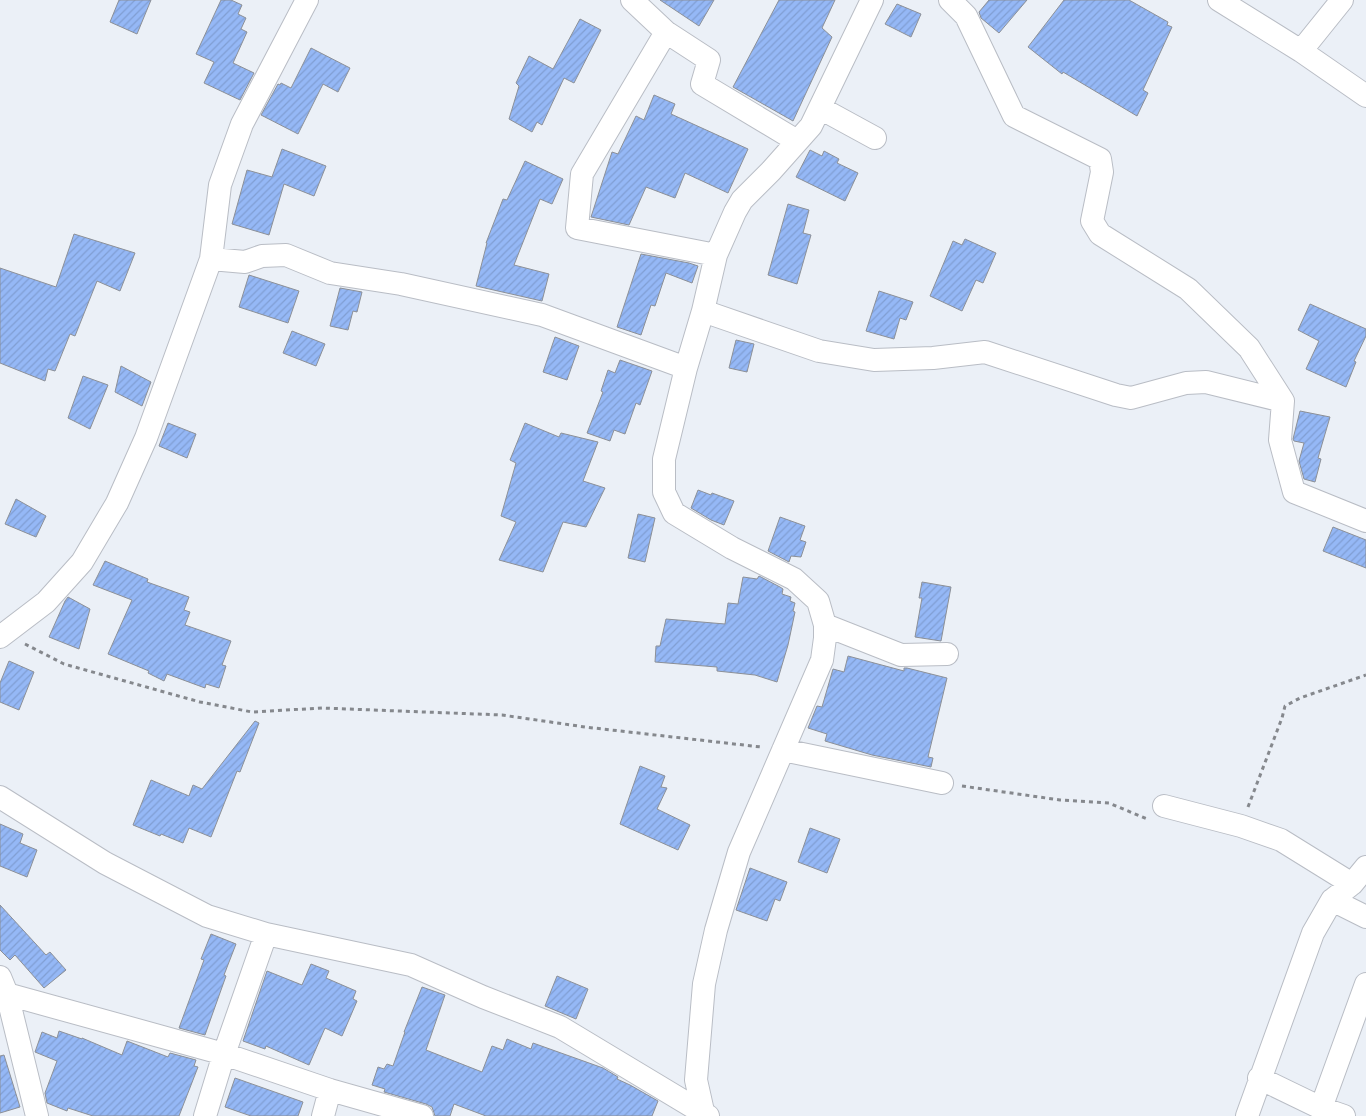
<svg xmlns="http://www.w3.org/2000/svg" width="1366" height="1116" font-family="'Alegreya Sans',sans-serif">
	<defs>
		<pattern id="building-hatch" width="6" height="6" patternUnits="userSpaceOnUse" patternTransform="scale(1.25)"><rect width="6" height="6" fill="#95b8f6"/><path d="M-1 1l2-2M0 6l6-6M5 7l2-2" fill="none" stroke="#809ed3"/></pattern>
	</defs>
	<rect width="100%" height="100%" fill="#ebf0f7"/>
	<!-- building -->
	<path fill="url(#building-hatch)" stroke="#8c9097" d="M 119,0 L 151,0 L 137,34 L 110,22 Z
		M 221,0 L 231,0 L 242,5 L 238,14 L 246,18 L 241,29 L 247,32 L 233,63 L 254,73 L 240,100 L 204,83 L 214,62 L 196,54 Z
		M 660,0 L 714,0 L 699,26 Z
		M 779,0 L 835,0 L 822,28 L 832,37 L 793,121 L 733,87 Z
		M 989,0 L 1027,0 L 999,33 L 981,18 L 979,12 Z
		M 1064,0 L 1129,0 L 1168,22 L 1167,25 L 1172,27 L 1143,90 L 1148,93 L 1137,116 L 1063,72 L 1062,74 L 1028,47 Z
		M 897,4 L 921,14 L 911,37 L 885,24 Z
		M 580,19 L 601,30 L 574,83 L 564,78 L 542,125 L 537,122 L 532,132 L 509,119 L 519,86 L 516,83 L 529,56 L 553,69 Z
		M 311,48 L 350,68 L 338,92 L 323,84 L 298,134 L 261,115 L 278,84 L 280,85 L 281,83 L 291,88 Z
		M 654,95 L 675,104 L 671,114 L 748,149 L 728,193 L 685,173 L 675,198 L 646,187 L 629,225 L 591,217 L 612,152 L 618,154 L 636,116 L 644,120 Z
		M 282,149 L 326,166 L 314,196 L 284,184 L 269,235 L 232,224 L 247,170 L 272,177 Z
		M 810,150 L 822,156 L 824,151 L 839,159 L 837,163 L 858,173 L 845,201 L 796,177 Z
		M 525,161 L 563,179 L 552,204 L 540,199 L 514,265 L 549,274 L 542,301 L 476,286 L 487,243 L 486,243 L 503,199 L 507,200 Z
		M 788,204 L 809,210 L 803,233 L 811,235 L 797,284 L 768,275 Z
		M 74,234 L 135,253 L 120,291 L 97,281 L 75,336 L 70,334 L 55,371 L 48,369 L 45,381 L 0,363 L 0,268 L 56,287 Z
		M 965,239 L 996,253 L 983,283 L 976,280 L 962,311 L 930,296 L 953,241 L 962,245 Z
		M 641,254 L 689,263 L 698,266 L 692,283 L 666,273 L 655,306 L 651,305 L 641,335 L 617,327 Z
		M 249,275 L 299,291 L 288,323 L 239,307 Z
		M 340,288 L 362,292 L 357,312 L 353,311 L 348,330 L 330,326 Z
		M 879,291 L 913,302 L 906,320 L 900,318 L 894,339 L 866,331 Z
		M 1310,304 L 1366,329 L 1366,336 L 1354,361 L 1356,362 L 1346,387 L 1306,369 L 1319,341 L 1298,330 Z
		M 292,331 L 325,344 L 316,366 L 283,353 Z
		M 555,337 L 579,346 L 567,380 L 543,372 Z
		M 736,340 L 754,344 L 747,372 L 729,368 Z
		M 620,360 L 652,371 L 640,405 L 636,403 L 625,434 L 614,430 L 610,441 L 587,433 L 603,392 L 601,391 L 608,370 L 615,373 Z
		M 121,366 L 151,382 L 142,406 L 115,392 Z
		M 83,376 L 108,385 L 90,429 L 68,418 Z
		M 1300,411 L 1330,417 L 1318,458 L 1321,459 L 1315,482 L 1304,479 L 1299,461 L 1304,443 L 1294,441 L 1293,439 Z
		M 168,423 L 196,434 L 187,458 L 159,446 Z
		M 525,423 L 559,437 L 561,433 L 598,442 L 583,481 L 605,488 L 586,527 L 563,522 L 543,572 L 499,560 L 516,522 L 501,516 L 516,463 L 510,460 Z
		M 698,490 L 711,495 L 712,493 L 734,501 L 724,525 L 711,520 L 691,508 Z
		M 16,499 L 46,516 L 36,537 L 5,524 Z
		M 638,514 L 655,518 L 645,562 L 628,558 Z
		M 780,517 L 805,526 L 800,540 L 806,542 L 801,557 L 791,556 L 789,562 L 768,551 Z
		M 1333,527 L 1366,540 L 1366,568 L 1323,551 Z
		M 105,561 L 148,579 L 147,582 L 189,597 L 184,610 L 190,612 L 185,625 L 231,641 L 222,665 L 226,666 L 219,688 L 206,684 L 205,688 L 167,674 L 164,681 L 148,673 L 149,671 L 108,654 L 132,600 L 93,585 Z
		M 759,576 L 780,587 L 783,589 L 782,594 L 791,597 L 790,601 L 795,603 L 793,611 L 795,612 L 788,645 L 777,682 L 755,675 L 717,671 L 717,667 L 655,662 L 656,646 L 660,646 L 666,619 L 725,624 L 728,603 L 738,604 L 743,577 L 757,579 Z
		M 922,582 L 951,587 L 941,641 L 915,637 L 922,598 L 919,598 Z
		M 68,597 L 90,609 L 79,649 L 49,637 L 65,601 Z
		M 848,656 L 904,671 L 904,668 L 907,668 L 947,678 L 928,757 L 933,758 L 931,767 L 872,755 L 825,741 L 827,734 L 808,728 L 817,706 L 822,707 L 833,669 L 844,672 Z
		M 9,661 L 34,672 L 19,710 L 0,702 L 0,683 Z
		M 255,721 L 259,723 L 240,772 L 237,771 L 211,837 L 189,828 L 183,843 L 161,834 L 160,836 L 133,825 L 151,780 L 189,796 L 193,785 L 202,789 Z
		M 640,766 L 665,776 L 661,787 L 667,788 L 657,809 L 690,825 L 678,850 L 620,824 Z
		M 0,824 L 23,834 L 20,843 L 37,850 L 27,877 L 0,866 Z
		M 810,828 L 840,839 L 827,873 L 798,862 Z
		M 750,868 L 787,882 L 780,901 L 775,899 L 767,921 L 736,910 Z
		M 0,905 L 46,955 L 50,952 L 66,970 L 44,988 L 15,955 L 10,960 L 0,950 Z
		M 211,934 L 236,944 L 224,975 L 226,976 L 205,1035 L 179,1028 L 204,960 L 201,959 Z
		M 311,964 L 329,971 L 326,978 L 356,991 L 353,999 L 357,1001 L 342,1036 L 325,1028 L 309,1065 L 266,1046 L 265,1049 L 243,1041 L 267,971 L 302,985 Z
		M 557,976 L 588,989 L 576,1019 L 545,1006 Z
		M 422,987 L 445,995 L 426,1050 L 482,1072 L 492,1046 L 503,1050 L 507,1039 L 531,1049 L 533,1043 L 603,1068 L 618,1077 L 617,1079 L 630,1085 L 658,1101 L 652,1116 L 486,1116 L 454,1104 L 450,1116 L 435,1116 L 432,1107 L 426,1104 L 384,1092 L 385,1089 L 372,1085 L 378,1067 L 384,1069 L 387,1064 L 393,1066 L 405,1032 L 404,1032 Z
		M 59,1031 L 82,1039 L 82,1038 L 122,1055 L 127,1041 L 168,1057 L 170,1053 L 196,1060 L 194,1066 L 198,1067 L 179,1116 L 93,1116 L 68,1108 L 67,1111 L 47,1103 L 45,1093 L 57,1061 L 35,1052 L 42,1032 L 57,1038 Z
		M 4,1055 L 20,1107 L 0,1113 L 0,1056 Z
		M 235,1078 L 303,1102 L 298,1116 L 251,1116 L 225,1107 Z"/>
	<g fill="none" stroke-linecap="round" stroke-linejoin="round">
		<defs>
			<path id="minor" d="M 632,0 L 666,32 L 582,174 L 577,228 L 716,255
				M 950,0 L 966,16 L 1014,116 L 1100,159 L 1102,172 L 1092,221 L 1100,234 L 1188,289 L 1249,348 L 1283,401
				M 1219,0 L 1301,51 L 1366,96
				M 666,32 L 709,60 L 702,84 L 797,141
				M 1301,51 L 1342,0
				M 820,108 L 875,138
				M 211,259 L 245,262 L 262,256 L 286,255 L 330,273 L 401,284 L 542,315 L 686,368
				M 703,311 L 819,351 L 874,360 L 933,358 L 985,352 L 1116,395 L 1131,398 L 1186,383 L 1206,382 L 1283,401 L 1280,440 L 1294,492 L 1366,521
				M 825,625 L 901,655 L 947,654
				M 0,637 L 46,602 L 82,562 L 117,503 L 146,438 L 211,259 L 220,185 L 242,124 L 307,0
				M 783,750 L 942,783
				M 0,797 L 105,863 L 207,916 L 266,934 L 411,965 L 483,997 L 560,1027 L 708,1116
				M 1164,806 L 1241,826 L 1281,840 L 1352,884
				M 1332,900 L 1366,917
				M 0,977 L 7,994 L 37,1116
				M 7,994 L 224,1054 L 330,1090 L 422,1116
				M 1259,1078 L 1321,1108 L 1344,1116
				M 1321,1108 L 1366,984
				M 205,1116 L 224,1054 L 266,934
				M 323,1116 L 330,1090
				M 704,1116 L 696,1080 L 704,984 L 716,930 L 739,852 L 822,660 L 825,638 L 825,625 L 818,601 L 794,579 L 732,548 L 674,513 L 664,492 L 664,459 L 686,368 L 703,311 L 716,255 L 735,212 L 742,200 L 771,171 L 811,126 L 872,0
				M 1247,1116 L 1313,933 L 1332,900 L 1352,884 L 1366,867"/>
		</defs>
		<!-- minor casing -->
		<use href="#minor" stroke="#b9bdc5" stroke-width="24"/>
		<!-- path -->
		<path stroke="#85888d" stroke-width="3" stroke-dasharray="4 4" stroke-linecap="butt" d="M 25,644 L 64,664 L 200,702 L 252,712 L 322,708 L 502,715 L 585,727 L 761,747
			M 962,786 L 1060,800 L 1109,803 L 1147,819
			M 1248,807 L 1282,718 L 1285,706 L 1300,698 L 1366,675"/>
		<!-- minor -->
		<use href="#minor" stroke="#fff" stroke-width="22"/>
	</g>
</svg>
